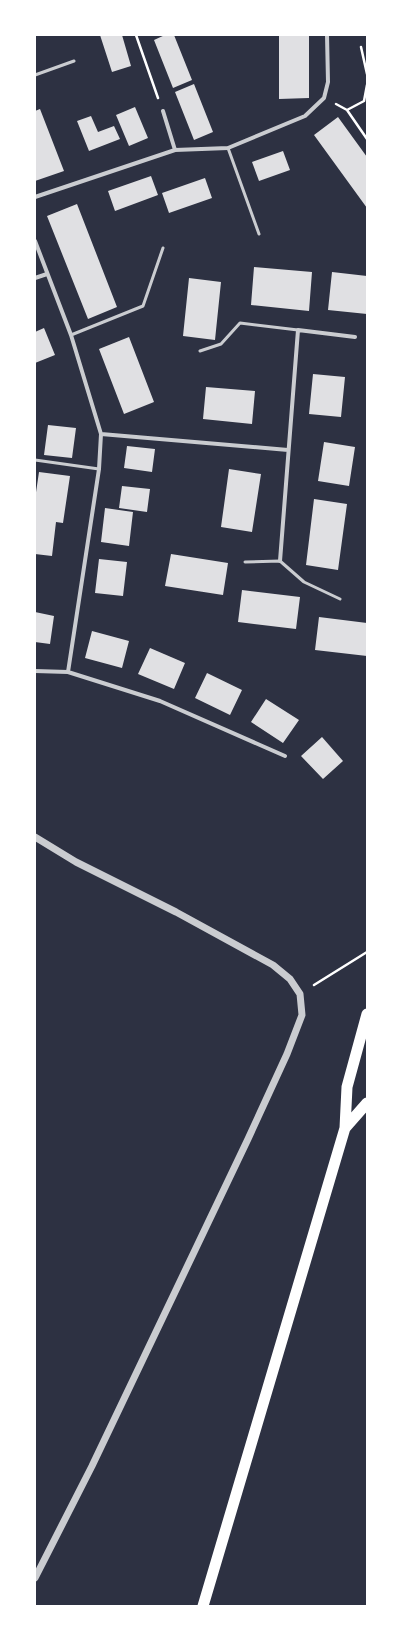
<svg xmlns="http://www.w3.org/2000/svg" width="402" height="1641" font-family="'IBM Plex Sans',sans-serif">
	<rect width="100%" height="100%" fill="#2d3142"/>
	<!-- building -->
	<path fill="#e0e0e3" d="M 100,35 L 122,35 L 131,66 L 112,72 Z
		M 165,35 L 174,35 L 192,80 L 173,88 L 154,40 Z
		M 279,35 L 309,35 L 309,98 L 279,99 Z
		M 194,84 L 213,132 L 194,140 L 175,92 Z
		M 135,107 L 148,138 L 129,146 L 116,115 Z
		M 40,109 L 64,171 L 35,181 L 35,111 Z
		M 91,116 L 98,132 L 114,126 L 120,139 L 89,151 L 77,121 Z
		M 338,117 L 367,157 L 367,208 L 314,135 Z
		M 283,151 L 290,170 L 259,181 L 252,162 Z
		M 151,176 L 158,195 L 115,211 L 108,191 Z
		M 205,178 L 212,198 L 169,213 L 162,193 Z
		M 77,204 L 117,307 L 88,319 L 47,216 Z
		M 254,267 L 312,272 L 309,311 L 251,305 Z
		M 332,272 L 367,276 L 367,314 L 328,310 Z
		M 189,278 L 221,282 L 215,340 L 183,336 Z
		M 44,328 L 55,355 L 35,363 L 35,332 Z
		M 129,337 L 154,402 L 124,414 L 99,349 Z
		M 313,374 L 345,377 L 341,417 L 309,414 Z
		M 206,387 L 255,391 L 252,424 L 203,419 Z
		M 48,425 L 76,428 L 72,458 L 44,455 Z
		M 324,442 L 355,447 L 349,486 L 318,481 Z
		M 127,446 L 155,449 L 152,472 L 124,468 Z
		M 229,469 L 261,474 L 252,532 L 221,527 Z
		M 39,472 L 70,476 L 63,523 L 56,522 L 52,556 L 35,554 L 35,499 Z
		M 122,486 L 150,489 L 147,512 L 119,508 Z
		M 314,499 L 347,504 L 338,570 L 306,565 Z
		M 105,508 L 133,512 L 129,546 L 101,542 Z
		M 171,554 L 228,563 L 223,595 L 165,586 Z
		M 99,559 L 127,562 L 123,596 L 95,593 Z
		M 242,590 L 300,597 L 296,629 L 238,622 Z
		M 35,612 L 54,616 L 50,644 L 35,642 Z
		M 319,617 L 367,623 L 367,656 L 315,650 Z
		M 92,631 L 129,641 L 122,668 L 85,658 Z
		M 150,648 L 185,663 L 174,689 L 138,674 Z
		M 207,673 L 242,690 L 230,715 L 195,698 Z
		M 266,699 L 299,720 L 283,743 L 251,722 Z
		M 322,737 L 343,761 L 323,779 L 301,756 Z"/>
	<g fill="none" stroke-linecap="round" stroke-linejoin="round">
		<!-- path -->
		<path stroke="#fff" stroke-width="2.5" d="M 136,35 L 158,98
			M 361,47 L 367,74
			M 336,104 L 347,110 L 367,139
			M 347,110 L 364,101 L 367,85
			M 314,985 L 367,952"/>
		<!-- service -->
		<path stroke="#caccd0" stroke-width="3" d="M 35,75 L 74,61
			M 228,148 L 259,234
			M 71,335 L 143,306 L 163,248
			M 200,351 L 221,344 L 240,323 L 298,330
			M 35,460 L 99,469
			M 245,562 L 280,561 L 304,582 L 340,599"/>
		<!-- minor -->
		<path stroke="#caccd0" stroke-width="4" d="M 163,111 L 175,150
			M 35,197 L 175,150 L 228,148 L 305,116 L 324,98 L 328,82 L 327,35
			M 35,241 L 71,335 L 101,434 L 99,469 L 68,672
			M 35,278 L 47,274
			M 101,434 L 288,450
			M 280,561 L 298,330 L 355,337
			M 35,671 L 68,672 L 160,701 L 285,756"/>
		<!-- tertiary -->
		<path stroke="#caccd0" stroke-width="7" d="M 35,837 L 76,862 L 176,912 L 273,965 L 290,979 L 300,994 L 302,1015 L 287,1054 L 248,1139 L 92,1466 L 35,1578"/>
		<!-- trunk -->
		<path stroke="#fff" stroke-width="11" d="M 345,1128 L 367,1103
			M 203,1606 L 345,1128 L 347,1087 L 367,1014"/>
	</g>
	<!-- border -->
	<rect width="402" height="1641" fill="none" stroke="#ffffff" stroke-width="72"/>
</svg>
